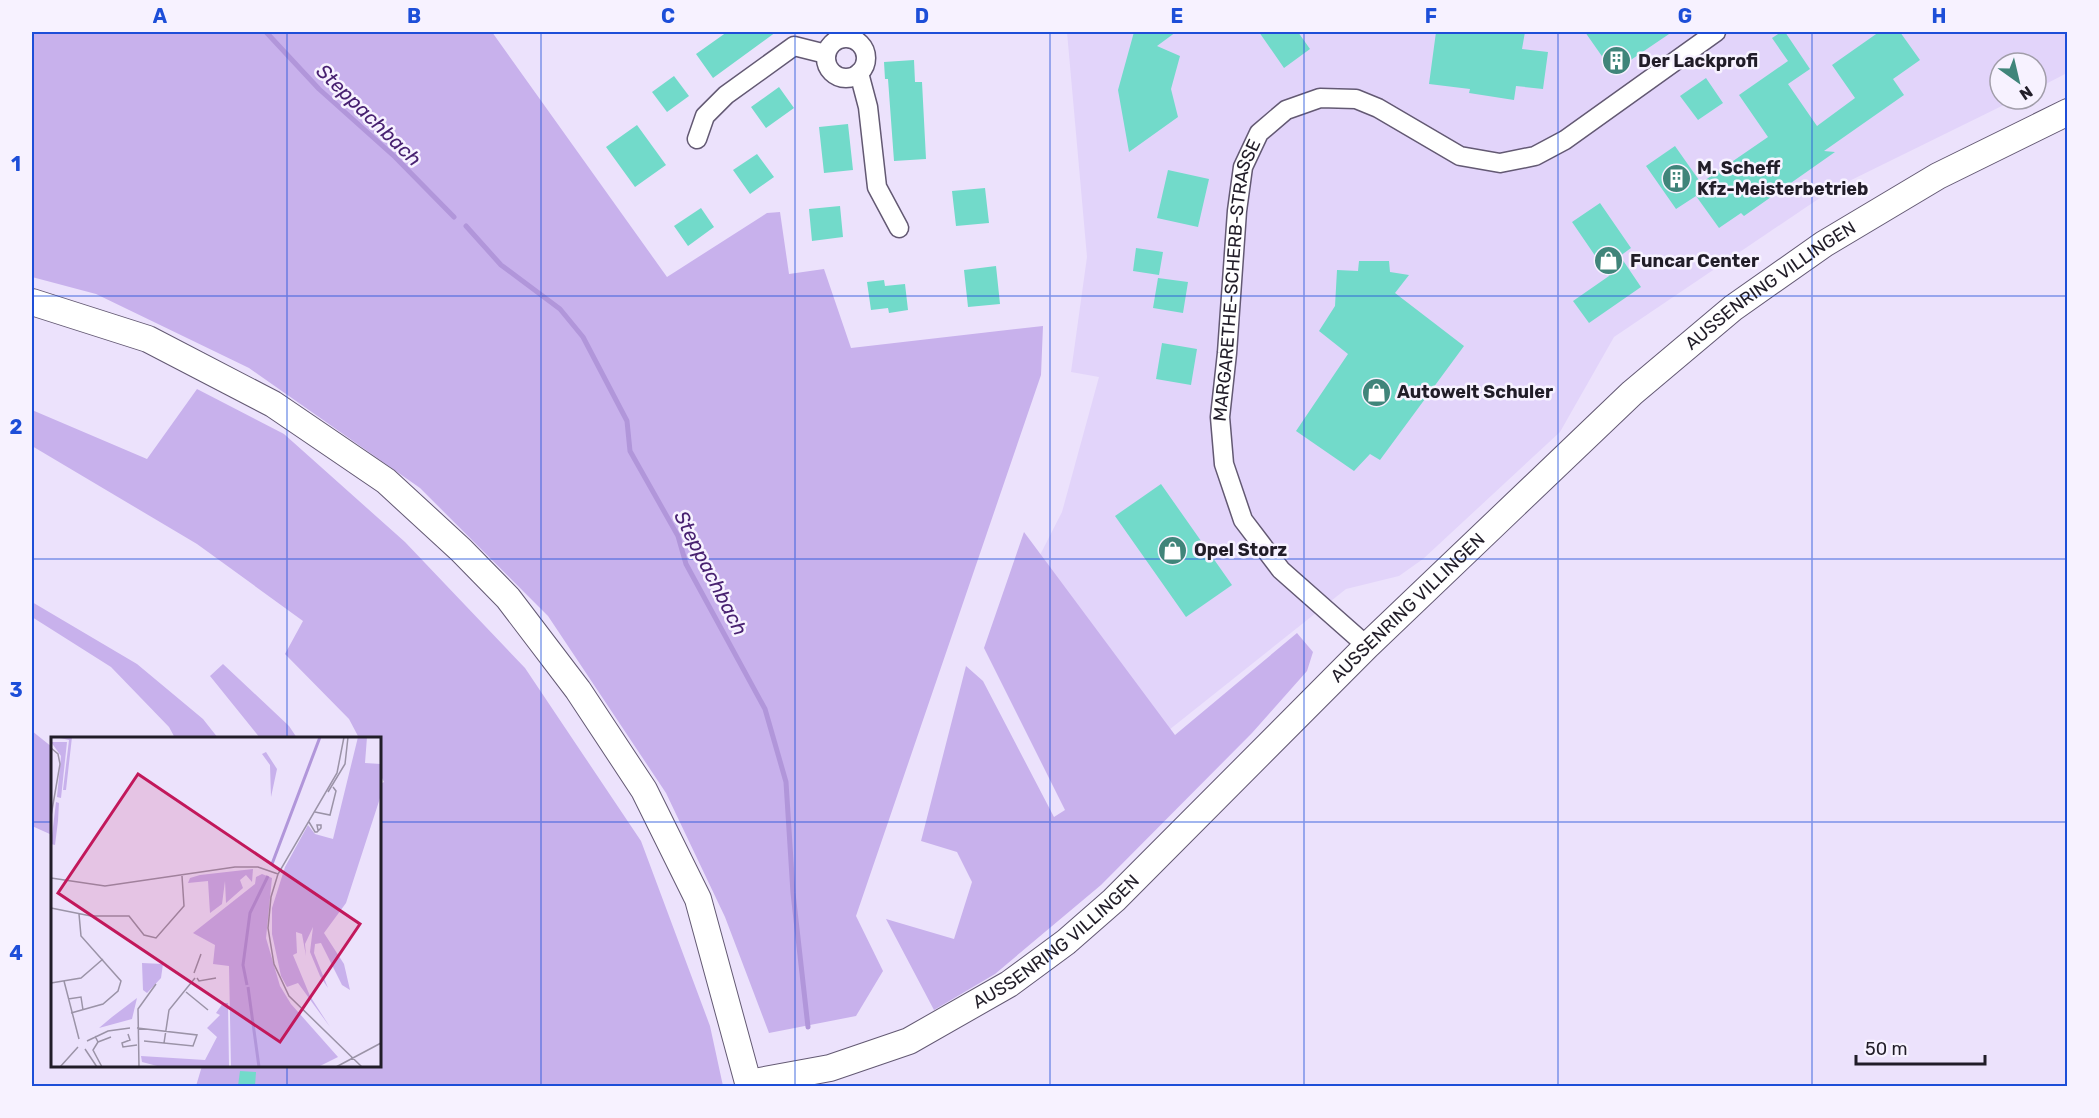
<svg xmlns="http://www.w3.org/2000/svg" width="2099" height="1118" font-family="Rubik,sans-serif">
	<rect width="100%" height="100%" fill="#ece2fc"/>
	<!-- built -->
	<path fill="#e2d4fa" d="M 1067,32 L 2067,32 L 2067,73 L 2036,89 L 2036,63 L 2000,63 L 2000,99 L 2016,99 L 1833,189 L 1614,337 L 1560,432 L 1423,559 L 1399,576 L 1346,589 L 1081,800 L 996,641 L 1062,512 L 1099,377 L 1071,372 L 1087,257 Z"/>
	<!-- green -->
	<path fill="#c8b1ec" d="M 32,32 L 492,32 L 667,277 L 767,213 L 780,212 L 789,274 L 824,269 L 851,348 L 1043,326 L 1041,375 L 856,916 L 883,971 L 856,1016 L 769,1033 L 725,917 L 666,793 L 548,616 L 420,488 L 249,368 L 96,294 L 32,277 Z
		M 197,389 L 284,434 L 405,542 L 525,668 L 641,841 L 710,1026 L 723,1086 L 196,1086 L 202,1066 L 380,1066 L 380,784 L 384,782 L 380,774 L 380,738 L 359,738 L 349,719 L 285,654 L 303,621 L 197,544 L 32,446 L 32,410 L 147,459 Z
		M 1024,532 L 1175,735 L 1297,633 L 1313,652 L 1307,671 L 1252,733 L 1101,885 L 995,974 L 934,1010 L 886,919 L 954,939 L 972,882 L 957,852 L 921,841 L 966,666 L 983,681 L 1054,817 L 1065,810 L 984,648 Z
		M 32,602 L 137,664 L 203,719 L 218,738 L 175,738 L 169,727 L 111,667 L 32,617 Z
		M 223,664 L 289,726 L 297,738 L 260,738 L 210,676 Z
		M 32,731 L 52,747 L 52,835 L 32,826 Z"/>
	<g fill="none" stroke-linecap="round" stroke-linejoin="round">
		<!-- stream -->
		<path stroke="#b196da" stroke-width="5" d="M 266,32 L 319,89 L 395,157 L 454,217
			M 466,226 L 501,265 L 560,309 L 583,337 L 627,421 L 630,451 L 678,536 L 686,564 L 765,709 L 786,782 L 793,893 L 808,1027"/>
	</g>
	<!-- building -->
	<path fill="#72daca" d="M 727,32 L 776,32 L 713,78 L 696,54 Z
		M 1134,32 L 1176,32 L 1157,46 L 1180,56 L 1171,89 L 1178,117 L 1129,152 L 1118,90 Z
		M 1259,32 L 1298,32 L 1310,49 L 1284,68 Z
		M 1436,32 L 1525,32 L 1522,49 L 1548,52 L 1543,89 L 1516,86 L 1514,100 L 1469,93 L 1470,89 L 1429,84 Z
		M 1585,32 L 1672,32 L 1613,72 Z
		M 1781,32 L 1785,32 L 1810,69 L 1788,84 L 1817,126 L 1855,98 L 1832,65 L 1879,32 L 1900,32 L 1920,60 L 1893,79 L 1904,95 L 1824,151 L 1835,152 L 1744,216 L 1741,213 L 1719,228 L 1696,196 L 1676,209 L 1646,166 L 1675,146 L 1701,183 L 1768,137 L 1739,95 L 1788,61 L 1772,38 Z
		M 914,60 L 915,82 L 922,82 L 926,159 L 894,161 L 888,79 L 885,79 L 884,62 Z
		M 674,76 L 689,96 L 667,112 L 652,92 Z
		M 1706,78 L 1723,103 L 1698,120 L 1680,96 Z
		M 779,87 L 794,108 L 766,128 L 751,107 Z
		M 848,124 L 853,170 L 824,173 L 819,127 Z
		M 637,125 L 666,165 L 635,187 L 606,147 Z
		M 757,154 L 774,177 L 750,194 L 733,170 Z
		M 1168,170 L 1209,179 L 1198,227 L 1157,218 Z
		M 985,188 L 989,223 L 956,226 L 952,191 Z
		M 1600,203 L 1631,248 L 1620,256 L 1641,287 L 1589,323 L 1573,301 L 1609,276 L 1572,222 Z
		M 840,206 L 843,237 L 812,241 L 809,209 Z
		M 701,208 L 714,227 L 688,246 L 674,226 Z
		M 1136,248 L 1163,252 L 1159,275 L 1133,271 Z
		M 1359,261 L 1389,261 L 1390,272 L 1409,275 L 1395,293 L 1464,346 L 1380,460 L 1370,454 L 1354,471 L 1296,431 L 1348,354 L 1319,331 L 1335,306 L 1337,270 L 1358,271 Z
		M 996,266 L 1000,304 L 968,307 L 964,270 Z
		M 1158,278 L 1188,282 L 1183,313 L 1153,308 Z
		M 884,280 L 885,286 L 905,284 L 908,310 L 889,313 L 888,308 L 871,310 L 867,282 Z
		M 1162,343 L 1197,349 L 1191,385 L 1156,379 Z
		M 1161,484 L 1232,585 L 1186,617 L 1115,516 Z
		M 240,1071 L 256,1072 L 255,1086 L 238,1086 Z"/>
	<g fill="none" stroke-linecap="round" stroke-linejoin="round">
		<defs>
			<g id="street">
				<circle cx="846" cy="58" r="20"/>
				<path d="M 859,73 L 868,107 L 877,187 L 899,228"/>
				<path d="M 697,139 L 705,116 L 726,95 L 794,46 L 826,54"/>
				<path id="s1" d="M 1367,646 L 1281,570 L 1243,520 L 1224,464 L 1220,417 L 1227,353 L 1237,211 L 1243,167 L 1259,133 L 1286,110 L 1320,98 L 1356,99 L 1378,108 L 1460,156 L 1500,163 L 1535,156 L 1565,140 L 1716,32"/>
			</g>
			<g id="secondary">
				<path d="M 32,302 L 148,339 L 273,404 L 386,481 L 461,550 L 508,598 L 578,690 L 644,790 L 698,899 L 749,1086"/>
				<path id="s2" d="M 749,1083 L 830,1068 L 909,1041 L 1009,984 L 1066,942 L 1114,900 L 1367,646 L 1632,393 L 1733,308 L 1824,244 L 1938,176 L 2068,112"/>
			</g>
		</defs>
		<!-- street casing -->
		<use href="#street" stroke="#635973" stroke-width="21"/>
		<!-- secondary casing -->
		<use href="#secondary" stroke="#635973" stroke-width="28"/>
		<!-- street -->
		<use href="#street" stroke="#fff" stroke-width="18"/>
		<!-- secondary -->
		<use href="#secondary" stroke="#fff" stroke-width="26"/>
	</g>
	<!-- grid -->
	<path fill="none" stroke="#1d4ed8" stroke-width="1.5" stroke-opacity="0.55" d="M 287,32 L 287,738M 541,32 L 541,1086M 795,32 L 795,1086M 1050,32 L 1050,1086M 1304,32 L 1304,1086M 1558,32 L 1558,1086M 1812,32 L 1812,1086M 32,296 L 2068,296M 32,559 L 2068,559M 32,822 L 52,822M 380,822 L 2068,822M 287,1066 L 287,1086"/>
	<!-- icons -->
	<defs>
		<symbol id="building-disc" viewBox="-11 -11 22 22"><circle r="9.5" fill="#40857a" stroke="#f7f2ff"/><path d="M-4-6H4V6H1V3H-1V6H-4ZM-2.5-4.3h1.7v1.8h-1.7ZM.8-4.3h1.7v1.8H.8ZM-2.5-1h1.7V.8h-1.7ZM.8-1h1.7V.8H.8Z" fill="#fff"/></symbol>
		<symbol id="shop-disc" viewBox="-11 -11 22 22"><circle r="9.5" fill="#40857a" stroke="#f7f2ff"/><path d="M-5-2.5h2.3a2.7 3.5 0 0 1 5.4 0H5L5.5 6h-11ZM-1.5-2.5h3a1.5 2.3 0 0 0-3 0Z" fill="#fff"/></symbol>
	</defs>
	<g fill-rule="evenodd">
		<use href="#building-disc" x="1600" y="44" width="33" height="33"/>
		<use href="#building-disc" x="1660" y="162" width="33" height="33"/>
		<use href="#shop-disc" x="1592" y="244" width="33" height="33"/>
		<use href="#shop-disc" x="1360" y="376" width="33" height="33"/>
		<use href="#shop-disc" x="1156" y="534" width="33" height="33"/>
	</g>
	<g text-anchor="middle" stroke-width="5" stroke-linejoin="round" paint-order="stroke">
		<!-- poi labels -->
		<g font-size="18" font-weight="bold" fill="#211d28" stroke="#f7f2ff" text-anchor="start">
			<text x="1638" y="67">Der Lackprofi</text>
			<text x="1697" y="174">M. Scheff<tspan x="1697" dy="21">Kfz-Meisterbetrieb</tspan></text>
			<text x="1630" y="267">Funcar Center</text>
			<text x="1397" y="398">Autowelt Schuler</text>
			<text x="1194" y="556">Opel Storz</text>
		</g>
		<!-- street labels -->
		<g font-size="18" fill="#211d28" stroke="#f7f2ff">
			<text dy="6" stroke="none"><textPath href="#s1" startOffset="422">MARGARETHE-SCHERB-STRASSE</textPath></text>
			<text dy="6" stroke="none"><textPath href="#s2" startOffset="1316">AUSSENRING VILLINGEN</textPath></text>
			<text dy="6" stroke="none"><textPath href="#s2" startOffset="830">AUSSENRING VILLINGEN</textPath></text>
			<text dy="6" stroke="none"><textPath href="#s2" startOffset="344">AUSSENRING VILLINGEN</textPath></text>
		</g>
		<!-- water labels -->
		<g font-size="20" font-style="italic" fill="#482171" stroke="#f7f2ff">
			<text transform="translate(369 115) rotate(44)" y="7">Steppachbach</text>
			<text transform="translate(711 573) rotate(63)" y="7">Steppachbach</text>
		</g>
	</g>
	<!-- overview -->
	<g transform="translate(51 737)">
		<rect width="330" height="330" fill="#ece2fc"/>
		<path d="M 5,0 L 21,0 L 15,53 L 12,53 L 18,3 ZM 307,0 L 316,0 L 314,26 L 330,27 L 330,58 L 295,166 L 273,196 L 293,227 L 299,253 L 291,248 L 270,206 L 264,207 L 263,216 L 277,251 L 269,239 L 259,215 L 262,190 L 254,207 L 255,219 L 251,197 L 245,195 L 246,216 L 242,218 L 259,259 L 279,290 L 247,246 L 236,250 L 230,239 L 221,197 L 221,171 L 234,130 L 257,88 L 264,97 L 282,102 ZM 0,5 L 16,5 L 10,61 L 6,60 L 10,19 ZM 215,15 L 226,32 L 220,60 L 219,28 L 211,17 ZM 5,65 L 8,66 L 7,84 L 4,108 L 0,107 ZM 202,132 L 201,145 L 195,138 L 189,143 L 192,151 L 175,166 L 174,144 L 171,167 L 159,176 L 157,144 L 137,146 L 139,141 L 149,138 ZM 211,137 L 221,141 L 215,201 L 229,249 L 240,267 L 287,320 L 267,330 L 180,330 L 178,229 L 162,227 L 164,208 L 142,196 L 204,147 L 205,140 ZM 91,226 L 112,227 L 110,241 L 96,256 L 92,253 ZM 86,261 L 81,282 L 48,291 L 61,280 ZM 172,266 L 177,266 L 178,330 L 110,330 L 91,325 L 90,319 L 154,323 L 166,300 L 156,291 L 169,278 L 165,276 Z" fill="#c8b1ec"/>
		<path fill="none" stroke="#b196da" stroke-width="3" d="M 221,127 L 269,0M 196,248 L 192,228 L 199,176 L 217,139M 197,250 L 208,330"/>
		<path fill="none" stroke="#9b93a7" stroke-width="1.5" d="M 293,0 L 286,36 L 227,137 L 220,160 L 217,191 L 223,227 L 238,259 L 311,330M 0,11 L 7,17 L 9,27 L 0,79M 277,55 L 294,27 L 297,0M 264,75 L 279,78 L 285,54 L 282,50M 258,85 L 264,95 L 266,95 L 270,91 L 270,88 L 266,88 L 267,93M 0,141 L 54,149 L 184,130 L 207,130 L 227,137M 0,171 L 40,179 L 78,179 L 93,198 L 105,201 L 133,169 L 131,139M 143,236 L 150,217M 146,241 L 148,244 L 165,241M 13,244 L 28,302M 0,246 L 30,241 L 52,222M 135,255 L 157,273M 17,262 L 30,260 L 32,273M 20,276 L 52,267 L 67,254 L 70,244 L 30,199 L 28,177M 86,291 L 146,298 L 142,309 L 93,304M 77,297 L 79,303 L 71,306 L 72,310 L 86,308M 44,299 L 47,305 L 60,300M 36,304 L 57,294 L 79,291M 47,305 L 42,313 L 51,330M 113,306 L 118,273 L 144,241M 34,312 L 46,330M 9,330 L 27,310M 88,330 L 87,272 L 105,247M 285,330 L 330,306"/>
		<path fill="#c2185b" fill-opacity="0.15" stroke="#c2185b" stroke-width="3" d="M 87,37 L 309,187 L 229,305 L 7,156 Z"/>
		<rect width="330" height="330" fill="none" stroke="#211d28" stroke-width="3"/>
	</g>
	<!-- border -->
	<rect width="2099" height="1118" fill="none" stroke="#f7f2ff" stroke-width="66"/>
	<!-- north arrow -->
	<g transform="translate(2018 81) rotate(146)"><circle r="28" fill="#f7f2ff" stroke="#a19da9" stroke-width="1.5"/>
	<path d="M0-4.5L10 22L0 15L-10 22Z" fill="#40857a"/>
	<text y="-9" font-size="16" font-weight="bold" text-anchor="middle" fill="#211d28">N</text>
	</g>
	<!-- scale -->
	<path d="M1856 1055v9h129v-9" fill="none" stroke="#211d28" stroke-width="3"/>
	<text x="1865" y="1055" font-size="18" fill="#211d28" stroke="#f7f2ff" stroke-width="4.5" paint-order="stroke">50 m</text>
	<rect x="33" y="33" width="2033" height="1052" fill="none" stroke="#1d4ed8" stroke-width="2"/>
	<g font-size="20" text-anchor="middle" font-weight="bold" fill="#1d4ed8">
		<text x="160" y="23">A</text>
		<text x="414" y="23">B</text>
		<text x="668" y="23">C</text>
		<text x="922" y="23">D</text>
		<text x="1177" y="23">E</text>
		<text x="1431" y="23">F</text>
		<text x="1685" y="23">G</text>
		<text x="1939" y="23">H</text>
		<text x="16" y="171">1</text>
		<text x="16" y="434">2</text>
		<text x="16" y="697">3</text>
		<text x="16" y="960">4</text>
	</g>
</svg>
